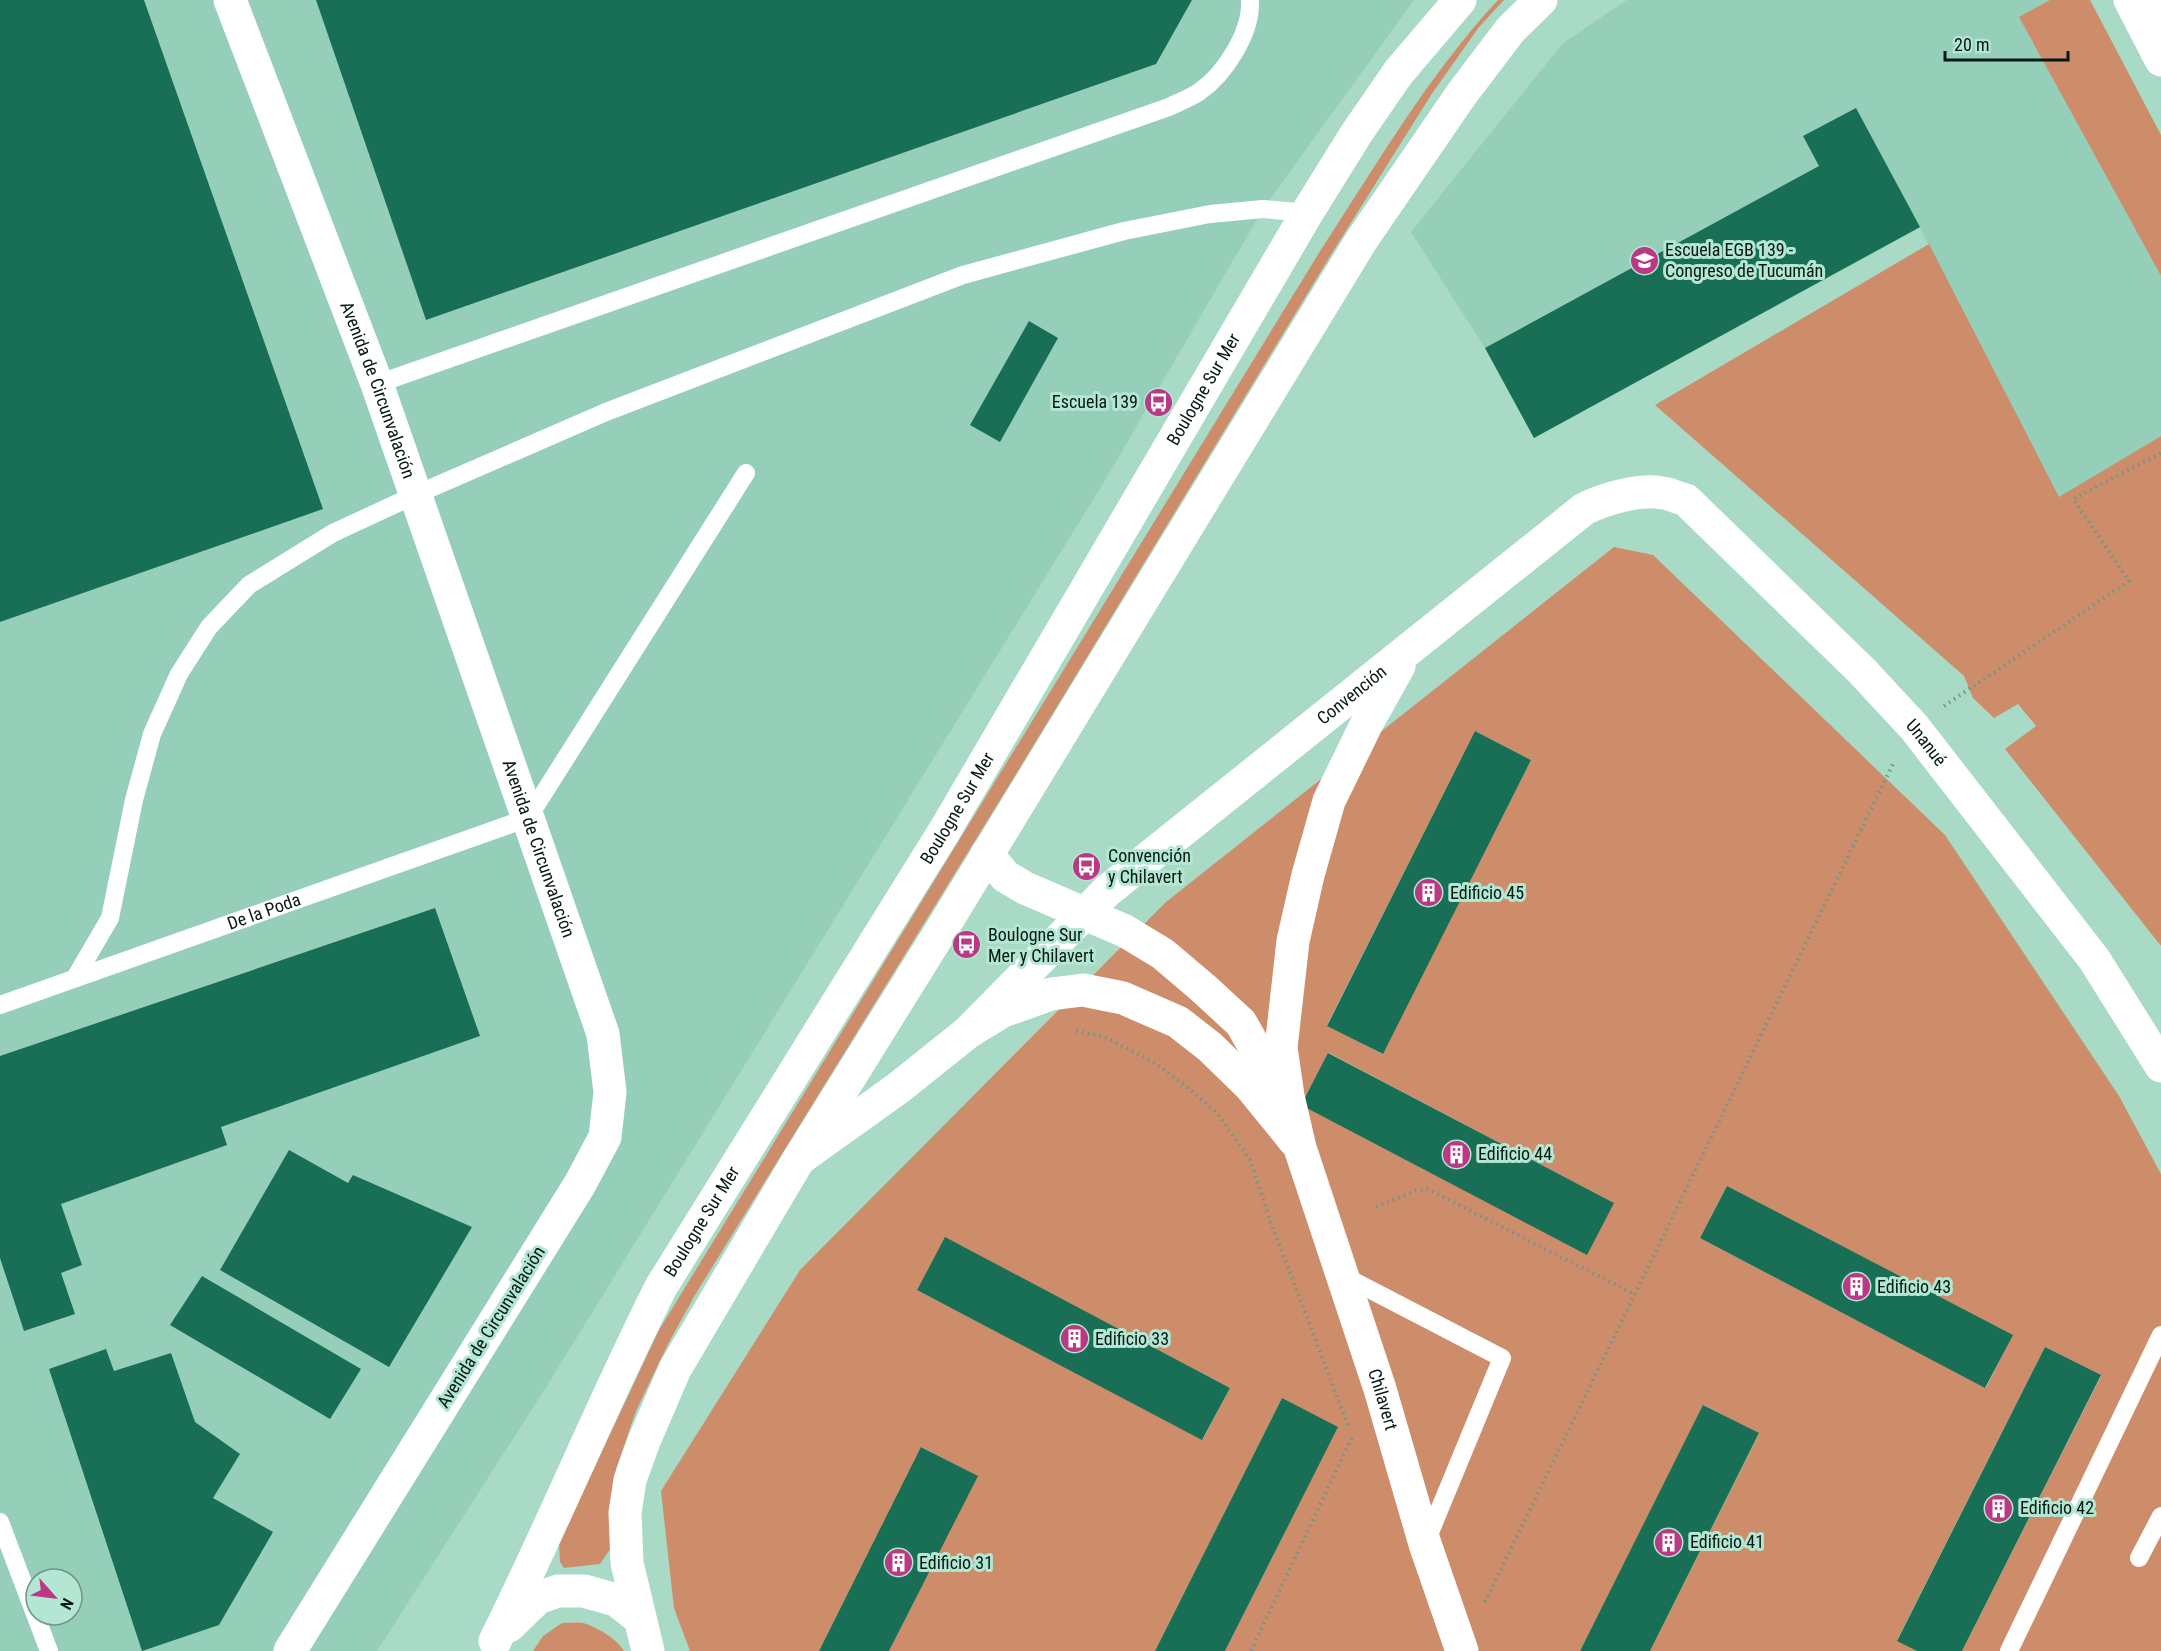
<svg xmlns="http://www.w3.org/2000/svg" width="2161" height="1651" font-family="'Roboto Condensed',sans-serif">
	<rect width="100%" height="100%" fill="#a8dac6"/>
	<!-- built -->
	<path fill="#95cfb9" fill-rule="evenodd" d="M 0,0 L 1414,0 L 1263,209 L 1104,482 L 545,1389 L 377,1651 L 0,1651 ZM 36,1579 L 72,1579 L 72,1615 L 36,1615 Z
		M 1627,0 L 2050,0 L 2020,17 L 2161,276 L 2161,436 L 2059,498 L 1920,228 L 1534,438 L 1485,348 L 1411,232 L 1563,43 Z"/>
	<!-- green -->
	<path fill="#cd8d6b" fill-rule="evenodd" d="M 1498,0 L 1504,0 L 1479,27 L 1431,95 L 1332,253 L 1013,779 L 695,1295 L 668,1344 L 636,1411 L 616,1469 L 611,1548 L 600,1564 L 564,1568 L 560,1562 L 559,1543 L 659,1330 L 1322,248 C 1377,164 1429,74 1498,0 Z
		M 2050,0 L 2090,0 L 2161,135 L 2161,276 L 2019,17 Z
		M 1929,244 L 2059,497 L 2161,436 L 2161,946 L 2005,749 L 2036,726 L 2018,704 L 1994,718 L 1973,698 L 1964,676 L 1655,405 Z
		M 1614,547 L 1653,555 L 1945,835 L 2119,1096 L 2161,1174 L 2161,1651 L 1962,1651 L 2101,1376 L 2045,1347 L 1897,1640 L 1917,1651 L 1650,1651 L 1759,1434 L 1704,1405 L 1580,1651 L 1225,1651 L 1337,1428 L 1282,1398 L 1155,1651 L 889,1651 L 977,1476 L 922,1447 L 819,1651 L 690,1651 L 674,1608 L 661,1491 L 800,1270 L 1166,902 ZM 1475,731 L 1531,760 L 1382,1054 L 1327,1025 ZM 1329,1053 L 1614,1203 L 1301,1104 ZM 1727,1186 L 2012,1335 L 1986,1388 L 1700,1238 ZM 945,1238 L 1230,1388 L 1203,1439 L 917,1290 Z
		M 562,1623 C 569,1623 577,1622 583,1623 C 597,1627 616,1638 624,1651 L 533,1651 L 543,1636 Z"/>
	<!-- building -->
	<path fill="#196f55" d="M 0,0 L 144,0 L 323,509 L 0,622 Z
		M 316,0 L 1192,0 L 1156,64 L 426,320 Z
		M 1856,108 L 1920,227 L 1534,438 L 1485,348 L 1819,166 L 1803,136 Z
		M 1029,321 L 1058,338 L 1000,442 L 970,425 Z
		M 1475,731 L 1531,760 L 1383,1054 L 1327,1026 Z
		M 435,908 L 480,1036 L 221,1127 L 227,1145 L 61,1204 L 82,1265 L 61,1273 L 75,1314 L 24,1331 L 0,1258 L 0,1056 Z
		M 1328,1053 L 1614,1203 L 1587,1255 L 1301,1105 Z
		M 289,1150 L 348,1183 L 353,1175 L 472,1227 L 389,1367 L 220,1270 Z
		M 1727,1186 L 2013,1335 L 1985,1388 L 1700,1238 Z
		M 945,1237 L 1230,1388 L 1202,1440 L 917,1290 Z
		M 202,1276 L 361,1369 L 330,1419 L 170,1325 Z
		M 2045,1347 L 2101,1375 L 1962,1651 L 1917,1651 L 1897,1641 Z
		M 106,1349 L 114,1371 L 171,1353 L 195,1422 L 240,1454 L 213,1498 L 273,1532 L 219,1625 L 142,1651 L 49,1369 Z
		M 1282,1398 L 1338,1427 L 1225,1651 L 1155,1651 Z
		M 1703,1405 L 1759,1433 L 1650,1651 L 1580,1651 Z
		M 921,1447 L 978,1476 L 889,1651 L 819,1651 Z"/>
	<g fill="none" stroke-linecap="round" stroke-linejoin="round">
		<!-- path -->
		<path stroke="#6e9686" stroke-width="4" stroke-dasharray="1.5 4.5" stroke-linecap="butt" d="M 1944,706 L 2129,581 L 2073,499 L 2161,453
			M 1076,1031 L 1105,1037 L 1153,1062 L 1186,1086 L 1218,1114 L 1250,1160 L 1271,1223 L 1348,1425
			M 1376,1207 L 1415,1191 L 1427,1189 L 1634,1294
			M 1485,1602 L 1894,762
			M 1251,1651 L 1353,1435"/>
		<!-- lane -->
		<g stroke="#fff" stroke-width="18">
			<path d="M 377,384 L 1169,107 C 1179,102 1190,98 1199,92 C 1225,74 1252,32 1250,0"/>
			<path d="M 75,978 L 110,918 L 134,800 L 152,734 L 179,674 L 209,627 L 249,585 L 333,533 L 415,495 L 606,412 L 963,275 L 1124,231 L 1210,214 L 1263,209 L 1307,213"/>
			<path id="s1" d="M 0,1005 L 528,818 L 746,473"/>
			<path d="M 1342,1275 L 1502,1358 L 1426,1542"/>
			<path d="M 0,1522 L 49,1651"/>
			<path d="M 2139,1558 L 2161,1516"/>
			<path d="M 2009,1651 L 2161,1335"/>
		</g>
		<!-- street -->
		<g stroke="#fff" stroke-width="33">
			<path id="s2" d="M 1399,666 L 1366,725 L 1329,801 L 1308,875 L 1293,941 L 1281,1048 L 1288,1096 L 1300,1148 L 1380,1389 L 1425,1544 L 1462,1651"/>
			<path d="M 987,854 L 1005,876 L 1025,888 L 1125,931 L 1163,954 L 1203,988 L 1241,1023 L 1259,1055 L 1276,1094"/>
			<path id="s3" d="M 967,1033 L 1107,891 L 1584,509 C 1604,499 1641,488 1663,493 C 1671,494 1678,498 1686,500 L 1862,671 L 1914,727 L 2094,959 L 2161,1066"/>
			<path d="M 799,1159 L 897,1089 L 967,1033 L 1003,1011 L 1051,994 L 1083,990 L 1123,998 L 1178,1022 L 1210,1047 L 1251,1087 L 1294,1140"/>
		</g>
		<!-- secondary -->
		<g stroke="#fff" stroke-width="33">
			<path id="s4" d="M 230,0 L 377,384 L 603,1034 L 610,1092 L 605,1137 L 580,1184 L 290,1651"/>
			<path d="M 2130,0 L 2161,60"/>
			<path d="M 509,1626 L 538,1598 L 558,1591 L 584,1591 L 616,1600 L 639,1618"/>
			<path id="s5" d="M 495,1641 C 553,1525 602,1404 661,1287 L 945,830 L 1307,213 L 1356,134 L 1398,73 L 1460,0"/>
			<path d="M 648,1651 L 627,1563 L 625,1513 L 630,1480 L 644,1441 L 675,1369 L 799,1159 L 939,934 L 1361,241 L 1461,95 L 1511,29 L 1541,0"/>
		</g>
		<!-- highway -->
		<path stroke="#fff" stroke-width="33" d="M 2150,0 L 2161,11"/>
	</g>
	<!-- icons -->
	<defs>
		<symbol id="school-disc" viewBox="-11 -11 22 22"><circle r="9.5" fill="#b93984" stroke="#b4e7d3"/><path d="M0-5L7-2L0 1L-7-2ZM-4 1L0 2.5L4 1V4Q0 6-4 4Z" fill="#fff"/></symbol>
		<symbol id="bus-disc" viewBox="-11 -11 22 22"><circle r="9.5" fill="#b93984" stroke="#b4e7d3"/><path d="M-5-6H5V4H4V6H2V4H-2V6H-4V4H-5ZM-3.5-4V0h7V-4ZM-3.5 1.2v1.5H-2V1.2ZM2 1.2v1.5H3.5V1.2Z" fill="#fff"/></symbol>
		<symbol id="building-disc" viewBox="-11 -11 22 22"><circle r="9.5" fill="#b93984" stroke="#b4e7d3"/><path d="M-4-6H4V6H1V3H-1V6H-4ZM-2.5-4.3h1.7v1.8h-1.7ZM.8-4.3h1.7v1.8H.8ZM-2.5-1h1.7V.8h-1.7ZM.8-1h1.7V.8H.8Z" fill="#fff"/></symbol>
	</defs>
	<g fill-rule="evenodd">
		<use href="#school-disc" x="1628" y="244" width="33" height="33"/>
		<use href="#bus-disc" x="1142" y="386" width="33" height="33"/>
		<use href="#bus-disc" x="1070" y="850" width="33" height="33"/>
		<use href="#building-disc" x="1412" y="876" width="33" height="33"/>
		<use href="#bus-disc" x="950" y="928" width="33" height="33"/>
		<use href="#building-disc" x="1440" y="1138" width="33" height="33"/>
		<use href="#building-disc" x="1840" y="1270" width="33" height="33"/>
		<use href="#building-disc" x="1058" y="1322" width="33" height="33"/>
		<use href="#building-disc" x="1982" y="1492" width="33" height="33"/>
		<use href="#building-disc" x="1652" y="1526" width="33" height="33"/>
		<use href="#building-disc" x="882" y="1546" width="33" height="33"/>
	</g>
	<g text-anchor="middle" stroke-width="6" stroke-linejoin="round" paint-order="stroke">
		<!-- poi labels -->
		<g font-size="18" fill="#051912" stroke="#b4e7d3" text-anchor="start">
			<text x="1665" y="256">Escuela EGB 139 -<tspan x="1665" dy="21">Congreso de Tucumán</tspan></text>
			<text x="1138" y="408" text-anchor="end">Escuela 139</text>
			<text x="1108" y="862">Convención<tspan x="1108" dy="21">y Chilavert</tspan></text>
			<text x="1450" y="899">Edificio 45</text>
			<text x="988" y="941">Boulogne Sur<tspan x="988" dy="21">Mer y Chilavert</tspan></text>
			<text x="1478" y="1160">Edificio 44</text>
			<text x="1877" y="1293">Edificio 43</text>
			<text x="1095" y="1345">Edificio 33</text>
			<text x="2020" y="1514">Edificio 42</text>
			<text x="1690" y="1548">Edificio 41</text>
			<text x="919" y="1569">Edificio 31</text>
		</g>
		<!-- street labels -->
		<g font-size="18" fill="#051912" stroke="#b4e7d3">
			<text dy="6" stroke="none"><textPath href="#s5" startOffset="1440">Boulogne Sur Mer</textPath></text>
			<text dy="6" stroke="none"><textPath href="#s4" startOffset="417">Avenida de Circunvalación</textPath></text>
			<text dy="6" stroke="none"><textPath href="#s3" startOffset="513">Convención</textPath></text>
			<text dy="6" stroke="none"><textPath href="#s3" startOffset="1258">Unanué</textPath></text>
			<text dy="6" stroke="none"><textPath href="#s5" startOffset="954">Boulogne Sur Mer</textPath></text>
			<text dy="6" stroke="none"><textPath href="#s4" startOffset="903">Avenida de Circunvalación</textPath></text>
			<text dy="6" stroke="none"><textPath href="#s1" startOffset="280">De la Poda</textPath></text>
			<text dy="6" stroke="none"><textPath href="#s5" startOffset="468">Boulogne Sur Mer</textPath></text>
			<text transform="translate(491 1327) rotate(-58)" y="6">Avenida de Circunvalación</text>
			<text dy="6" stroke="none"><textPath href="#s2" startOffset="771">Chilavert</textPath></text>
		</g>
	</g>
	<!-- north arrow -->
	<g transform="translate(54 1597) rotate(118)"><circle r="28" fill="#b4e7d3" stroke="#6e9586" stroke-width="1.5"/>
	<path d="M0-4.5L10 22L0 15L-10 22Z" fill="#b93984"/>
	<text y="-9" font-size="16" font-weight="bold" text-anchor="middle" fill="#051912">N</text>
	</g>
	<!-- scale -->
	<path d="M1945 51v9h123v-9" fill="none" stroke="#051912" stroke-width="3"/>
	<text x="1954" y="51" font-size="18" fill="#051912" stroke="#b4e7d3" stroke-width="4.5" paint-order="stroke">20 m</text>
</svg>
